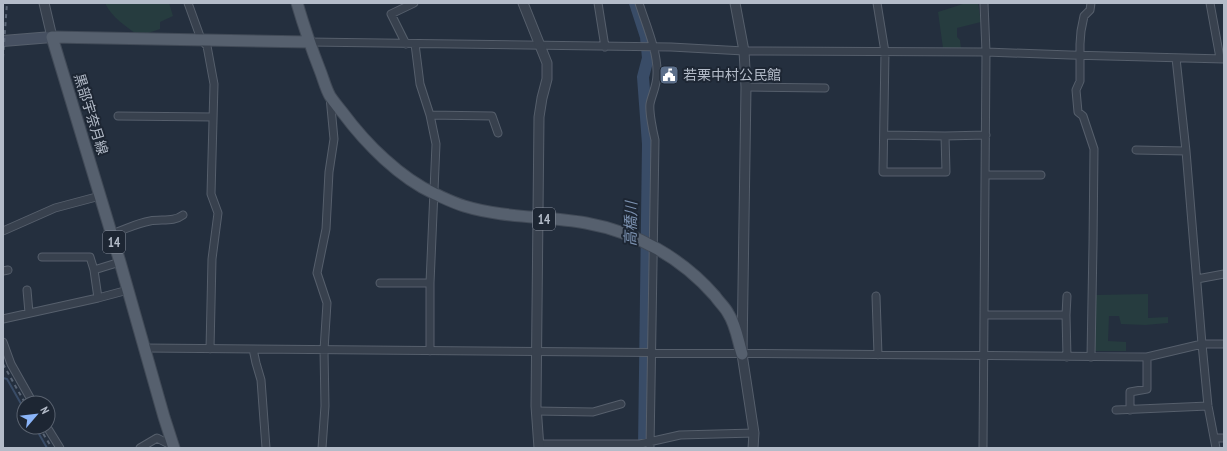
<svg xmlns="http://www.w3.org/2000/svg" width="1227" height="451" font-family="'PT Sans Narrow','Noto Sans JP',sans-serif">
	<rect width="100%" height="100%" fill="#242f3e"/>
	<!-- green -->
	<path fill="#263c3f" d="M 105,3 L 169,3 L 173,16 L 160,22 L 160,29 L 139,36 C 127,27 111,17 105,3 Z
		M 966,3 L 978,3 L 981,22 L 957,28 L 957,37 L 960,40 L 961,49 L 943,48 L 938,12 Z
		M 1148,294 L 1148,318 L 1168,317 L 1168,323 L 1145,325 L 1121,324 L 1119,316 L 1109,316 L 1108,341 L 1126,342 L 1126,351 L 1094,351 L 1096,295 Z"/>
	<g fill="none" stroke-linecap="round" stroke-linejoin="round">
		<!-- stream -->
		<path stroke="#394c67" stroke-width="2" d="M 3,378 L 7,379 L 24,409
			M 35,427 L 47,448"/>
		<!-- river -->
		<path stroke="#394c67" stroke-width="12" d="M 635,3 L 646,37 L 648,58 L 643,77 L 648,144 L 644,448"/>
		<defs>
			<path id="minor" d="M 188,3 L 201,39 L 207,46 L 214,84 L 211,194 L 218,213 L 212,259 L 210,349
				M 598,3 L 605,47
				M 639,3 C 646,25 658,52 657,74 C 657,86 652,94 650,104 C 649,112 653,132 655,140 L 650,448
				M 877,3 L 885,52 L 883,172 L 946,172 L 945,136
				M 1091,3 L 1090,10 L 1084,16 L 1081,31 L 1080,44 L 1080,81 L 1076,90 L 1078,112 L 1083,116 L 1094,149 L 1093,244 L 1091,357
				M 1210,3 L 1220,58
				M 309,42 L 671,47 L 744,51 L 986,52 L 1070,55 L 1224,59
				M 406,44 L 391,14 L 414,3
				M 415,44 L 420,84 L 430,115 L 436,144 L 430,283
				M 1176,58 L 1186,151 L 1202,344 L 1208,406 L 1216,448
				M 746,87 L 825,88
				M 430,115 L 492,116 L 498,133
				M 118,116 L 213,117
				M 884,135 L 945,136 L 986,135
				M 1136,150 L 1186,151
				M 985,175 L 1041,175
				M 3,231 L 55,208 L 100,196
				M 111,234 C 124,230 137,223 150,221 C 162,219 174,222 183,215
				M 42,257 L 90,257 L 94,270
				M 3,271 L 8,270
				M 1197,279 L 1224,274
				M 380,283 L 430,283 L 430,351
				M 27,290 L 29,313
				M 876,296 L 878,355
				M 98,298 L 128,290
				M 984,315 L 1066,315 L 1067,357
				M 1066,315 L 1067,296
				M 3,319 L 98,298 L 94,270 L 120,262
				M 3,342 L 11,364 L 33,403
				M 145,348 L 1147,357 L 1202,344 L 1224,344
				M 253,349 L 256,363 L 261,380 L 266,448
				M 1116,410 L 1208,406
				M 1130,410 L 1130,392 L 1147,389 L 1147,357
				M 536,411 L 593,412 L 621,404
				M 47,427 L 60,448
				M 1214,438 L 1224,438
				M 539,444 L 640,444 L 680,435 L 754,433
				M 140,448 L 157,438 L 169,444 L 172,443
				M 322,448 L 325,406 L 324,350 L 327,303 L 317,273 L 326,229 L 329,172 L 334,139 L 330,97
				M 983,448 L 986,52 L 984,3"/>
			<path id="tertiary" d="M 44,3 L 52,37
				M 523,3 L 547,63 L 547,79 L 542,98 L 539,117 L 536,406 L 539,448
				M 735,3 L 744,51 L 746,87 L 742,354 L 754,433 L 753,448"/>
			<path id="secondary" d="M 3,41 L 52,37"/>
			<path id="primary" d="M 297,3 C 304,27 312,50 321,73 C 324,81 326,89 330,96 C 334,102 339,108 343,113 C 366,144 400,178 435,194 C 444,198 454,203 464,206 C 503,218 545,216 586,223 C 636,232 682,258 715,296 C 719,302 725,307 728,313 C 736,325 738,341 742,354
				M 174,448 L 164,417 L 120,262 L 52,37 L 309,42"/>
		</defs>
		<!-- minor casing -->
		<use href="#minor" stroke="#565f6c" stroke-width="9"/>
		<!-- tertiary casing -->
		<use href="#tertiary" stroke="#565f6c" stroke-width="11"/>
		<!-- secondary casing -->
		<use href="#secondary" stroke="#565f6c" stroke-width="12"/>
		<!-- primary casing -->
		<use href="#primary" stroke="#414a57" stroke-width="13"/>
		<!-- minor -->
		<use href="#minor" stroke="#38414e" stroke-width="7"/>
		<!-- tertiary -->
		<use href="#tertiary" stroke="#38414e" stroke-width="9"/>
		<!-- secondary -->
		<use href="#secondary" stroke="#465061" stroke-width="10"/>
		<!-- primary -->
		<use href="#primary" stroke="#56606e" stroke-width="11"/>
		<!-- rail -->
		<path stroke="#5a6575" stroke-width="2" stroke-dasharray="4 4" stroke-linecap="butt" d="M 3,58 L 7,3
			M 3,364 L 25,403
			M 39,427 L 52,448"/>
	</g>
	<!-- icons -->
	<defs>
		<symbol id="civic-square" viewBox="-11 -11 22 22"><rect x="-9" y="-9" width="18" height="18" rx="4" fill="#5c6f8a" stroke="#1d2633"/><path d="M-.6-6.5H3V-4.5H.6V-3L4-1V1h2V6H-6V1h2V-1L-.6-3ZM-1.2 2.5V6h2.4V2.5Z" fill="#fff"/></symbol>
	</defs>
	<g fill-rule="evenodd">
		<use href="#civic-square" x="658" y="64" width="22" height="22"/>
	</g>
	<g text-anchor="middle" stroke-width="4" stroke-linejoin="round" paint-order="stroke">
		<!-- shield labels -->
		<g fill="#1d2633" stroke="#878f9c" stroke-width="1">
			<rect x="533" y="208" width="22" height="22" rx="3"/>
			<rect x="103" y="231" width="22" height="22" rx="3"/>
		</g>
		<g font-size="13" font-weight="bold" fill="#b4bcc9">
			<text x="544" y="224">14</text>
			<text x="114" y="247">14</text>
		</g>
		<!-- poi labels -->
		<g font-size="14" fill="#b4bcc9" stroke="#1d2633" text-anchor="start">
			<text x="683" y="80">若栗中村公民館</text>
		</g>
		<!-- street labels -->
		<g font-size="14" fill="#b4bcc9" stroke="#1d2633">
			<text transform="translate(91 114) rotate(73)" y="5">黒部宇奈月線</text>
		</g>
		<!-- water labels -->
		<g font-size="15" font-style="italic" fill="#7c92b1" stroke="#1d2633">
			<text transform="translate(631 224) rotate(-89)" y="5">高橋川</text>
		</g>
	</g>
	<!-- border -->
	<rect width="1227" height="451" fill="none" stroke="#b4bcc9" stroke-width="8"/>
	<!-- north arrow -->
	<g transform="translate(36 415) rotate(62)"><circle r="19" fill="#1d2633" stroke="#59626f"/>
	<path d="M0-3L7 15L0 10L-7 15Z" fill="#8ab4f8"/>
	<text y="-6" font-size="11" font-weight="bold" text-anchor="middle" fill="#b4bcc9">N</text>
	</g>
</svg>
